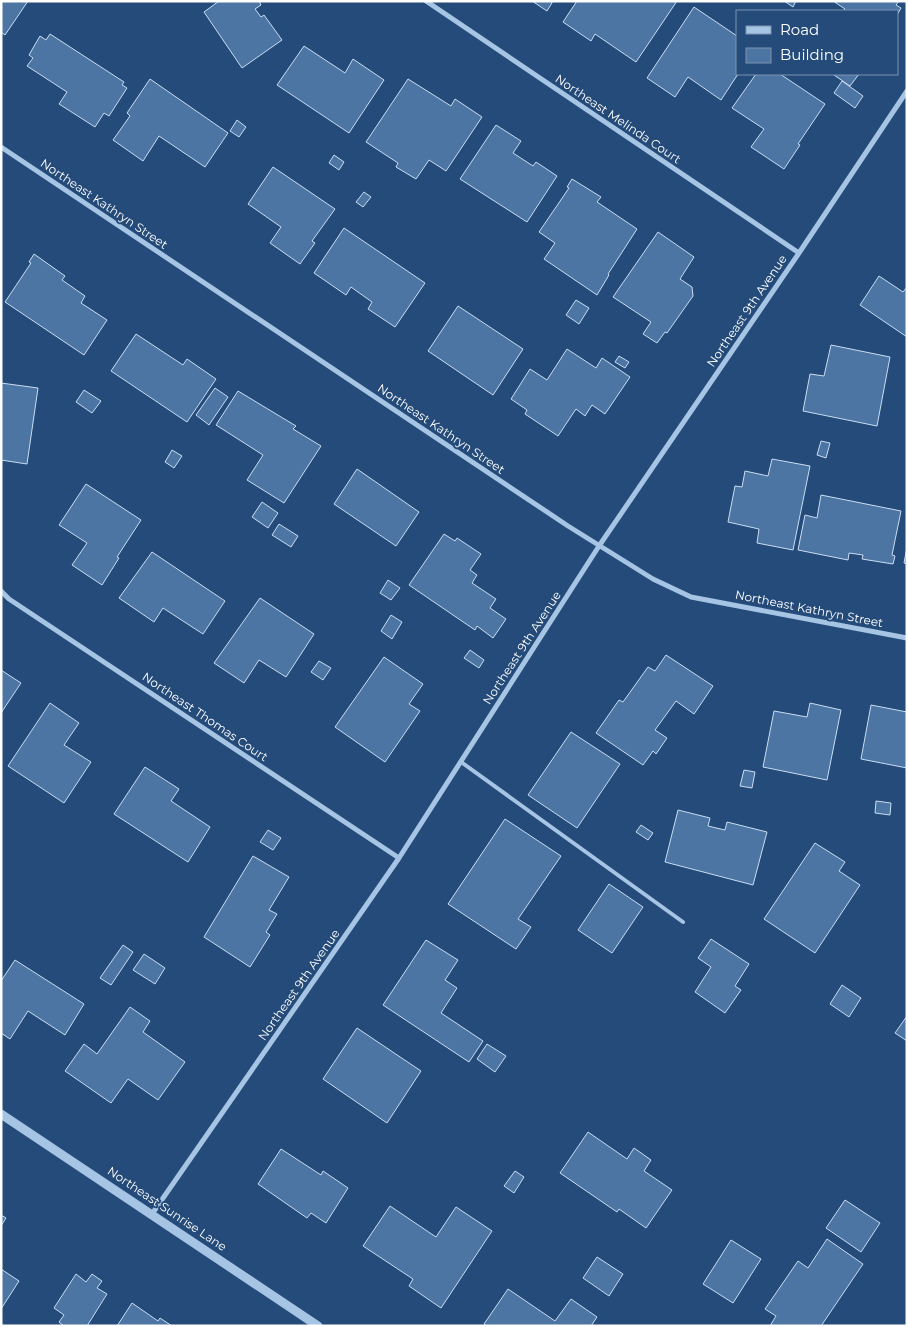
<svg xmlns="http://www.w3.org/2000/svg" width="908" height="1327" font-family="Montserrat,sans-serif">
	<rect width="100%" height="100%" fill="#244b79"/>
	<!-- building -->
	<path fill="#4c75a3" stroke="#c9ddf3" d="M 1,1 L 28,1 L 5,35 L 1,32 Z
		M 219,1 L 259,1 L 261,5 L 255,9 L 261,17 L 264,15 L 282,40 L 242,68 L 204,12 Z
		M 532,1 L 553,1 L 547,11 Z
		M 577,1 L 677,1 L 636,62 L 595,34 L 591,41 L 563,22 Z
		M 784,1 L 796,1 L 793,7 Z
		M 833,1 L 899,1 L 896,5 L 901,8 L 897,15 L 897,11 L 843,11 L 845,9 Z
		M 694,7 L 737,36 L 737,74 L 738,74 L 721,100 L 688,77 L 675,97 L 647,78 Z
		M 50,34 L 124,82 L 122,85 L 127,88 L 109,116 L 104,113 L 95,127 L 59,104 L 67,92 L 27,66 L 33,58 L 29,55 L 40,36 L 46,40 Z
		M 304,46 L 345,73 L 353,59 L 384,80 L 349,133 L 277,85 Z
		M 756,74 L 780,74 L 825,104 L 798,144 L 800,145 L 784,169 L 751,147 L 764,129 L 732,108 Z
		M 835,74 L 859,74 L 850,86 L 834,75 Z
		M 150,79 L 228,133 L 205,167 L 159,136 L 143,161 L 113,140 L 130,116 L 127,113 Z
		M 408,79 L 451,106 L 455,99 L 482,117 L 446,171 L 429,160 L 416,179 L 396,167 L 398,163 L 366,142 Z
		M 842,81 L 863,96 L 855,108 L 834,93 Z
		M 237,120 L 246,127 L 239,137 L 230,131 Z
		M 496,125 L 521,141 L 513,153 L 533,166 L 536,162 L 557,176 L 527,222 L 460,179 Z
		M 334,155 L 344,162 L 339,170 L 329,163 Z
		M 273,167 L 335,209 L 312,241 L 315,243 L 300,264 L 270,243 L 281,227 L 248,204 Z
		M 572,179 L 601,197 L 597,202 L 637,229 L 608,274 L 609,275 L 597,295 L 544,259 L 555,243 L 539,232 L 569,188 L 567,187 Z
		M 364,192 L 371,197 L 363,207 L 356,202 Z
		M 344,228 L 425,283 L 395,327 L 368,309 L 372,302 L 351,287 L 346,295 L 314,273 Z
		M 658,232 L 694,257 L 680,279 L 692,287 L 693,296 L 667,333 L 665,332 L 657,343 L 643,334 L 651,322 L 613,297 Z
		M 34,254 L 65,276 L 62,280 L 85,296 L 81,303 L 107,320 L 84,355 L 5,302 L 31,263 L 29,262 Z
		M 879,276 L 903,292 L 907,287 L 907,337 L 860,305 Z
		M 576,300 L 589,308 L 579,324 L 566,315 Z
		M 458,306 L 523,349 L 493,395 L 428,351 Z
		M 136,334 L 183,365 L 187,359 L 216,379 L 187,422 L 111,371 Z
		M 831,345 L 890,357 L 877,426 L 803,411 L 810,374 L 824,376 Z
		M 567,349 L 596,368 L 602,358 L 630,377 L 605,414 L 592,405 L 585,416 L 576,409 L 558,436 L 525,414 L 527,410 L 511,399 L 530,369 L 547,380 Z
		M 619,356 L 629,362 L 625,368 L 615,362 Z
		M 1,383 L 38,388 L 27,464 L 1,460 Z
		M 215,388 L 228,397 L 209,425 L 196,415 Z
		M 84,390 L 101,401 L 92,413 L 76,402 Z
		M 238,391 L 296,426 L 293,429 L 321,446 L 284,503 L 247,480 L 263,455 L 216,425 Z
		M 821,441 L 830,443 L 826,458 L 817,455 Z
		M 172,450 L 182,456 L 174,468 L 165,462 Z
		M 772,459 L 810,466 L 793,550 L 757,543 L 759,529 L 728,522 L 735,486 L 742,487 L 745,471 L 768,476 Z
		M 357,469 L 419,512 L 396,546 L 334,504 Z
		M 86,484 L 141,520 L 117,557 L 119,558 L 102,585 L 72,565 L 87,543 L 59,525 Z
		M 821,495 L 901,511 L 892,555 L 895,556 L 893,564 L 862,559 L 863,555 L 849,553 L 848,560 L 798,550 L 805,515 L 817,518 Z
		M 262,502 L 278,513 L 268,528 L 252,517 Z
		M 279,524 L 298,536 L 291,547 L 272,535 Z
		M 444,534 L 455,541 L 457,538 L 481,554 L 470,570 L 477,575 L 472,583 L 496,599 L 490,608 L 506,619 L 493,638 L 477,626 L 475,630 L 409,585 Z
		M 907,547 L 907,564 L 904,563 Z
		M 152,552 L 225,601 L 203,634 L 163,608 L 154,622 L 119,598 Z
		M 388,580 L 400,588 L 391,600 L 380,593 Z
		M 260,598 L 314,634 L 286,677 L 259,660 L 244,683 L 214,663 Z
		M 391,615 L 402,622 L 392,639 L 381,631 Z
		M 470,650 L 484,660 L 479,668 L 464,658 Z
		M 666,655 L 713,686 L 694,714 L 676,701 L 655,730 L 667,738 L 656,754 L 653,751 L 643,765 L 596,733 L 619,700 L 623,702 L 648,667 L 655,671 Z
		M 384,657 L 423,684 L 409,704 L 420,711 L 385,762 L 335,727 Z
		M 319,661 L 331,668 L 323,680 L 311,672 Z
		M 1,670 L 21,683 L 1,713 Z
		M 50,703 L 79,723 L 64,745 L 91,762 L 64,803 L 8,766 Z
		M 810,703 L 841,710 L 827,780 L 763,767 L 774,711 L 807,717 Z
		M 871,705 L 907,712 L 907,768 L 861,759 Z
		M 571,732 L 620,764 L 577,828 L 528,795 Z
		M 145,767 L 179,789 L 171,801 L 210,827 L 188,862 L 114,814 Z
		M 744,770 L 755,772 L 752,788 L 740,786 Z
		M 876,801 L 891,803 L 890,815 L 875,813 Z
		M 678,810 L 710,818 L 708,826 L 725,830 L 727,822 L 767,832 L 753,885 L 665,862 Z
		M 505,819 L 561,856 L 518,919 L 531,927 L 516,949 L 448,904 Z
		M 641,825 L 653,833 L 648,840 L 636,832 Z
		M 268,830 L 281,838 L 273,850 L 260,842 Z
		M 815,843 L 845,862 L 839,871 L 860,885 L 815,953 L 764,919 Z
		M 253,856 L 289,877 L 269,910 L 277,914 L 266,932 L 270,935 L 250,967 L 204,937 Z
		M 609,884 L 643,907 L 612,953 L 578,930 Z
		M 711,939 L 749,964 L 735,986 L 741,990 L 725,1013 L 695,992 L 711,967 L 698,958 Z
		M 426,940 L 458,960 L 445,980 L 457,988 L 441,1013 L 483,1041 L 469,1062 L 383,1005 Z
		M 123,945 L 133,952 L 111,985 L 100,978 Z
		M 144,954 L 165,968 L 155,984 L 133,970 Z
		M 15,960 L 84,1004 L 65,1035 L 28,1011 L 10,1039 L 1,1033 L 1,981 Z
		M 842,985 L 861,998 L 849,1017 L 830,1004 Z
		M 130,1007 L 150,1021 L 143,1032 L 185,1062 L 158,1100 L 128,1079 L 111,1103 L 65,1071 L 84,1044 L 97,1054 Z
		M 907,1016 L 907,1041 L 895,1033 Z
		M 357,1028 L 421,1071 L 387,1123 L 323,1079 Z
		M 487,1044 L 506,1056 L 495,1072 L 477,1059 Z
		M 588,1132 L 627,1159 L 634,1148 L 651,1160 L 644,1171 L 672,1190 L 646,1228 L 619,1209 L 617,1212 L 560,1173 Z
		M 281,1149 L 321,1175 L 323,1171 L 348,1188 L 326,1223 L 311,1213 L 307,1218 L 258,1184 Z
		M 515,1171 L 524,1177 L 514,1193 L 504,1186 Z
		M 845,1200 L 880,1223 L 861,1252 L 826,1228 Z
		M 390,1206 L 436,1237 L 456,1207 L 492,1231 L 441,1308 L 409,1286 L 413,1279 L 363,1246 Z
		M 1,1215 L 6,1218 L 1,1226 Z
		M 827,1239 L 863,1264 L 821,1326 L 770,1326 L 776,1316 L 765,1309 L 798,1261 L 808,1268 Z
		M 731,1240 L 761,1259 L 733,1303 L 703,1284 Z
		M 597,1257 L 623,1274 L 609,1296 L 583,1278 Z
		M 1,1269 L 19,1281 L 1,1309 Z
		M 76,1274 L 86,1282 L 92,1274 L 102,1281 L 97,1288 L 107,1294 L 87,1326 L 64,1326 L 59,1322 L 64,1315 L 54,1308 Z
		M 508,1289 L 555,1321 L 571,1299 L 597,1317 L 591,1326 L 487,1326 L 484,1324 Z
		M 132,1303 L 158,1321 L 160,1318 L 172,1326 L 117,1326 Z"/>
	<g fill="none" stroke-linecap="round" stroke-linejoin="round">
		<!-- service -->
		<path stroke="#a6c4e4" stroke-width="4" d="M 461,762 L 683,922"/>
		<!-- minor -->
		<path stroke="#a6c4e4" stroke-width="5" d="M 426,1 L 799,253
			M 1,147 L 568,526 L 653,579 L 691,597 L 907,638
			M 1,591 L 9,599 L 399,858
			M 152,1214 L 399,858 L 599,546 L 799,253 L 907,91"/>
		<!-- tertiary -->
		<path stroke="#a6c4e4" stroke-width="9" d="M 1,1114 L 318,1326"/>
	</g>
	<g text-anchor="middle" stroke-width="4" stroke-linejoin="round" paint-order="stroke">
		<!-- street labels -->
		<g font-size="12" fill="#fff" stroke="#244b79">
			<text transform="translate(618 119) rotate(34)" y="4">Northeast Melinda Court</text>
			<text transform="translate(104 204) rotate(34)" y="4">Northeast Kathryn Street</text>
			<text transform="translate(747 311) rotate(-56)" y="4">Northeast 9th Avenue</text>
			<text transform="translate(441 429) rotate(34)" y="4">Northeast Kathryn Street</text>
			<text transform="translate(809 609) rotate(11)" y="4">Northeast Kathryn Street</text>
			<text transform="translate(522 648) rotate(-57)" y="4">Northeast 9th Avenue</text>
			<text transform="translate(205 717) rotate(34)" y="4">Northeast Thomas Court</text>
			<text transform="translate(299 985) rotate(-55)" y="4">Northeast 9th Avenue</text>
			<text transform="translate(167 1209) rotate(34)" y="4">Northeast Sunrise Lane</text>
		</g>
	</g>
	<!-- border -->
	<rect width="908" height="1327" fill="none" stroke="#ffffff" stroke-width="5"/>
	<!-- legend -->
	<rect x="736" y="10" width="162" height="65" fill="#244b79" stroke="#7c93af"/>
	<rect x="746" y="26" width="25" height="8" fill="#a6c4e4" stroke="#7c93af"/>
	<text x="780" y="35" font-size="15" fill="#ffffff">Road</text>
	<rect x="746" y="48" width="25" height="15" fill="#4c75a3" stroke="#7c93af"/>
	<text x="780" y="60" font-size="15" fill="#ffffff">Building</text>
</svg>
